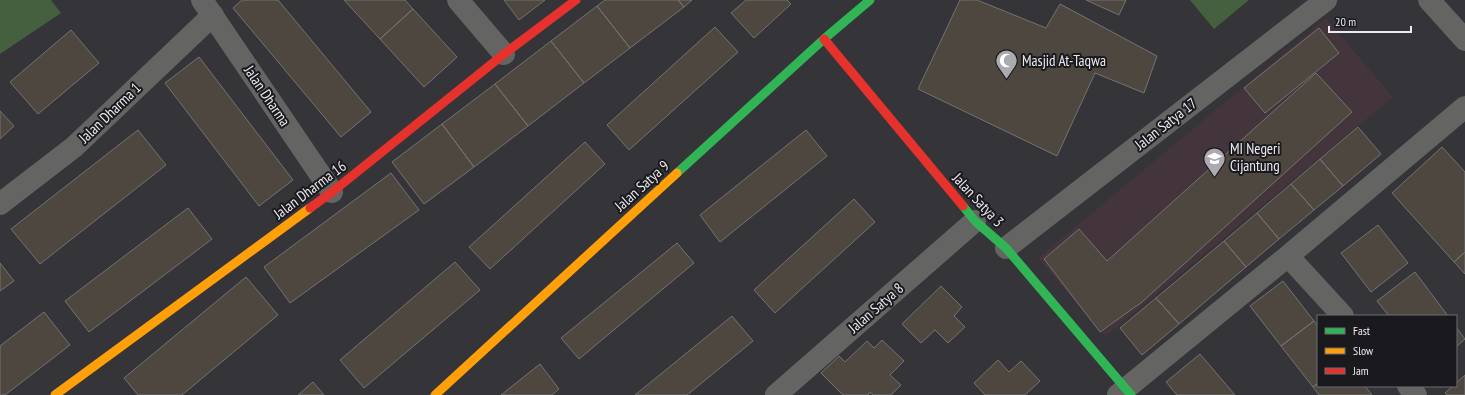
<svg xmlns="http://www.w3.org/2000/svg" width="1465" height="395" font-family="'PT Sans Narrow',sans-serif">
	<rect width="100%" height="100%" fill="#343439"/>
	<!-- education -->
	<path fill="#44343b" d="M 1326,18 L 1393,97 L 1105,337 L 1038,258 Z"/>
	<!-- green -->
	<path fill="#44603f" d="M 0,0 L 51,0 L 61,13 L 0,54 Z
		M 1190,0 L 1249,0 L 1214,29 Z"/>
	<!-- building -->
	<path fill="#4d4740" stroke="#747374" d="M 242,0 L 278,0 L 371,112 L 341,137 L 233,8 Z
		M 344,0 L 405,0 L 413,9 L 380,39 Z
		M 504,0 L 545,0 L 519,20 Z
		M 605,0 L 678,0 L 684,7 L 630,48 L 597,6 Z
		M 678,0 L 692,0 L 684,7 Z
		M 746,0 L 787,0 L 791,4 L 754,38 L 731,13 Z
		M 960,0 L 977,0 L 1046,28 L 1060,4 L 1157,56 L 1144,93 L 1095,73 L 1057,156 L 918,89 Z
		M 1086,0 L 1126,0 L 1119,15 Z
		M 597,6 L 630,48 L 584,83 L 551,41 Z
		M 413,9 L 457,57 L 424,87 L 380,39 Z
		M 715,27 L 738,52 L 629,150 L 607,125 Z
		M 1319,28 L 1339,53 L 1265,113 L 1244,88 Z
		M 71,30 L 99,63 L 38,114 L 10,82 Z
		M 551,41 L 584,83 L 528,126 L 495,84 Z
		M 199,57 L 293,180 L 259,206 L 165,83 Z
		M 1316,73 L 1352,112 L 1142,302 L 1100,332 L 1044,259 L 1079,229 L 1107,261 Z
		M 495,84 L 528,126 L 474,167 L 442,124 Z
		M 0,111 L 14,126 L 0,139 Z
		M 442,124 L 474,167 L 424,204 L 392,162 Z
		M 1358,127 L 1381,154 L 1343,186 L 1320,159 Z
		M 138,130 L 166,165 L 40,264 L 11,229 Z
		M 806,130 L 827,156 L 720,242 L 700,215 Z
		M 585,142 L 605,164 L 490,269 L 469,247 Z
		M 1442,147 L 1465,172 L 1465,252 L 1454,262 L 1392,193 Z
		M 1320,159 L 1343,186 L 1314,210 L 1291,184 Z
		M 391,173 L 419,210 L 290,303 L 264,267 Z
		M 1291,184 L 1314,210 L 1279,239 L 1257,213 Z
		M 854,199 L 875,222 L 775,313 L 754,290 Z
		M 188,208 L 212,239 L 89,332 L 65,301 Z
		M 1257,213 L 1279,239 L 1246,267 L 1224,241 Z
		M 1378,225 L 1408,263 L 1371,292 L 1341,253 Z
		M 1224,241 L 1246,267 L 1179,324 L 1156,298 Z
		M 677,243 L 694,263 L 579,359 L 561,338 Z
		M 1465,252 L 1465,274 L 1454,262 Z
		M 455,262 L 480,290 L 364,388 L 340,360 Z
		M 0,263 L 14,281 L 0,291 Z
		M 1415,272 L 1448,316 L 1389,316 L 1377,301 Z
		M 246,277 L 278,315 L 182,395 L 138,395 L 124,378 Z
		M 1283,281 L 1314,321 L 1281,346 L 1250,306 Z
		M 941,286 L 962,307 L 954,316 L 965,327 L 948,343 L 935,330 L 921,343 L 902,324 Z
		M 1156,298 L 1179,324 L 1142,355 L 1120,328 Z
		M 44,312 L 70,345 L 5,395 L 0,395 L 0,346 Z
		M 732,316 L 753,341 L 687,395 L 635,395 Z
		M 1314,321 L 1318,326 L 1318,383 L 1313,387 L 1281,346 Z
		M 1456,327 L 1465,339 L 1456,347 Z
		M 882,340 L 904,361 L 890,375 L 901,385 L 891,395 L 873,395 L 870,392 L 868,395 L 843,395 L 821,373 L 839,356 L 845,362 L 867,341 L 874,348 Z
		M 1200,354 L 1235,395 L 1177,395 L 1166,382 Z
		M 998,360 L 1009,372 L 1021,361 L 1040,381 L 1025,395 L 985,395 L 974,383 Z
		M 540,364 L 559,389 L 552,395 L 501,395 Z
		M 1465,375 L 1465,395 L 1447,395 L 1445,393 L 1453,386 L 1456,386 L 1456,383 Z
		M 313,382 L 324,395 L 298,395 Z
		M 1318,383 L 1318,386 L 1365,386 L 1372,395 L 1319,395 L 1313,387 Z"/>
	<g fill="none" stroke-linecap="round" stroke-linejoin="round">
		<!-- street -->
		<path stroke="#646463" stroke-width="22" d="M 202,0 L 332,192
			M 458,0 L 504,54
			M 1429,0 L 1465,40
			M 0,204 L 74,147 L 213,15
			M 1006,248 L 1326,0
			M 1288,256 L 1343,316
			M 1408,386 L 1416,395
			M 776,395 L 975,221
			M 1118,395 L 1288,256 L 1465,107"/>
		<!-- fast -->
		<path stroke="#30b455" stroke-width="9" d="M 677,173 L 824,39 L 870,0
			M 963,206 L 975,221 L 1006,248 L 1131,395"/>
		<!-- slow -->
		<path stroke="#ff9f0a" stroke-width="9" d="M 55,395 L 310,208
			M 435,395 L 677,173"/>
		<!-- jam -->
		<path stroke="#e5322d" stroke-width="9" d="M 824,39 L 963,206
			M 310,208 L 332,192 L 504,54 L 576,0"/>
	</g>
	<!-- icons -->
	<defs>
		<symbol id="mosque-pin" viewBox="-11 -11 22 30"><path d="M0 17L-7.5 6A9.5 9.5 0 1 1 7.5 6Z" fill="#aaaab0" stroke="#1a1a1e"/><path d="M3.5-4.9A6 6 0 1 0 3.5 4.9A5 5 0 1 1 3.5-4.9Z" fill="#fff"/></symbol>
		<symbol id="school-pin" viewBox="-11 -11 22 30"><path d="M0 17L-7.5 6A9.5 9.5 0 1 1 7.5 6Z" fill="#aaaab0" stroke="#1a1a1e"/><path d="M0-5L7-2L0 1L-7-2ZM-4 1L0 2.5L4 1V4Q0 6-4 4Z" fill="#fff"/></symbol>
	</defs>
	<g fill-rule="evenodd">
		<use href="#mosque-pin" x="994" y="48" width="25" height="34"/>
		<use href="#school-pin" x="1202" y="146" width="25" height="34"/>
	</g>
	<g text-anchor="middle" stroke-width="4" stroke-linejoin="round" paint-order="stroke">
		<!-- poi labels -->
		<g font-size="15" fill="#eaeaf0" stroke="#1a1a1e" text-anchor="start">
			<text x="1022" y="66">Masjid At-Taqwa</text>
			<text x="1230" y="154">MI Negeri<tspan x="1230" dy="17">Cijantung</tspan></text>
		</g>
		<!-- street labels -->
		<g font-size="15" fill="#eaeaf0" stroke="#1a1a1e">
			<text transform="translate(267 96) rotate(56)" y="5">Jalan Dharma</text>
			<text transform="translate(110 113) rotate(-44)" y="5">Jalan Dharma 1</text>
			<text transform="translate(1166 124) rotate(-38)" y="5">Jalan Satya 17</text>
			<text transform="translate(642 186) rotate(-42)" y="5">Jalan Satya 9</text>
			<text transform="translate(310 190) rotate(-37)" y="5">Jalan Dharma 16</text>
			<text transform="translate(978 200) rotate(47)" y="5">Jalan Satya 3</text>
			<text transform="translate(876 308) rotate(-41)" y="5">Jalan Satya 8</text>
		</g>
	</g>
	<!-- legend -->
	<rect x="1317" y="315" width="140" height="72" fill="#1a1a1e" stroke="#6d6d72"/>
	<rect x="1325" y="328" width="20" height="6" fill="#30b455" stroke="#6d6d72"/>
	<text x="1353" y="335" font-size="12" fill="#eaeaf0">Fast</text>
	<rect x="1325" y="348" width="20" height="6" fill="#ff9f0a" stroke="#6d6d72"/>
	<text x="1353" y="355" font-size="12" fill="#eaeaf0">Slow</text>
	<rect x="1325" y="368" width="20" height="6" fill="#e5322d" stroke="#6d6d72"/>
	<text x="1353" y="375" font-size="12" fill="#eaeaf0">Jam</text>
	<!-- scale -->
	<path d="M1329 26v6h82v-6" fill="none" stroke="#eaeaf0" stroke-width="2"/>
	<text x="1335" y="26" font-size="12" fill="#eaeaf0" stroke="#1a1a1e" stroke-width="3" paint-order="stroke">20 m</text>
</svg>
